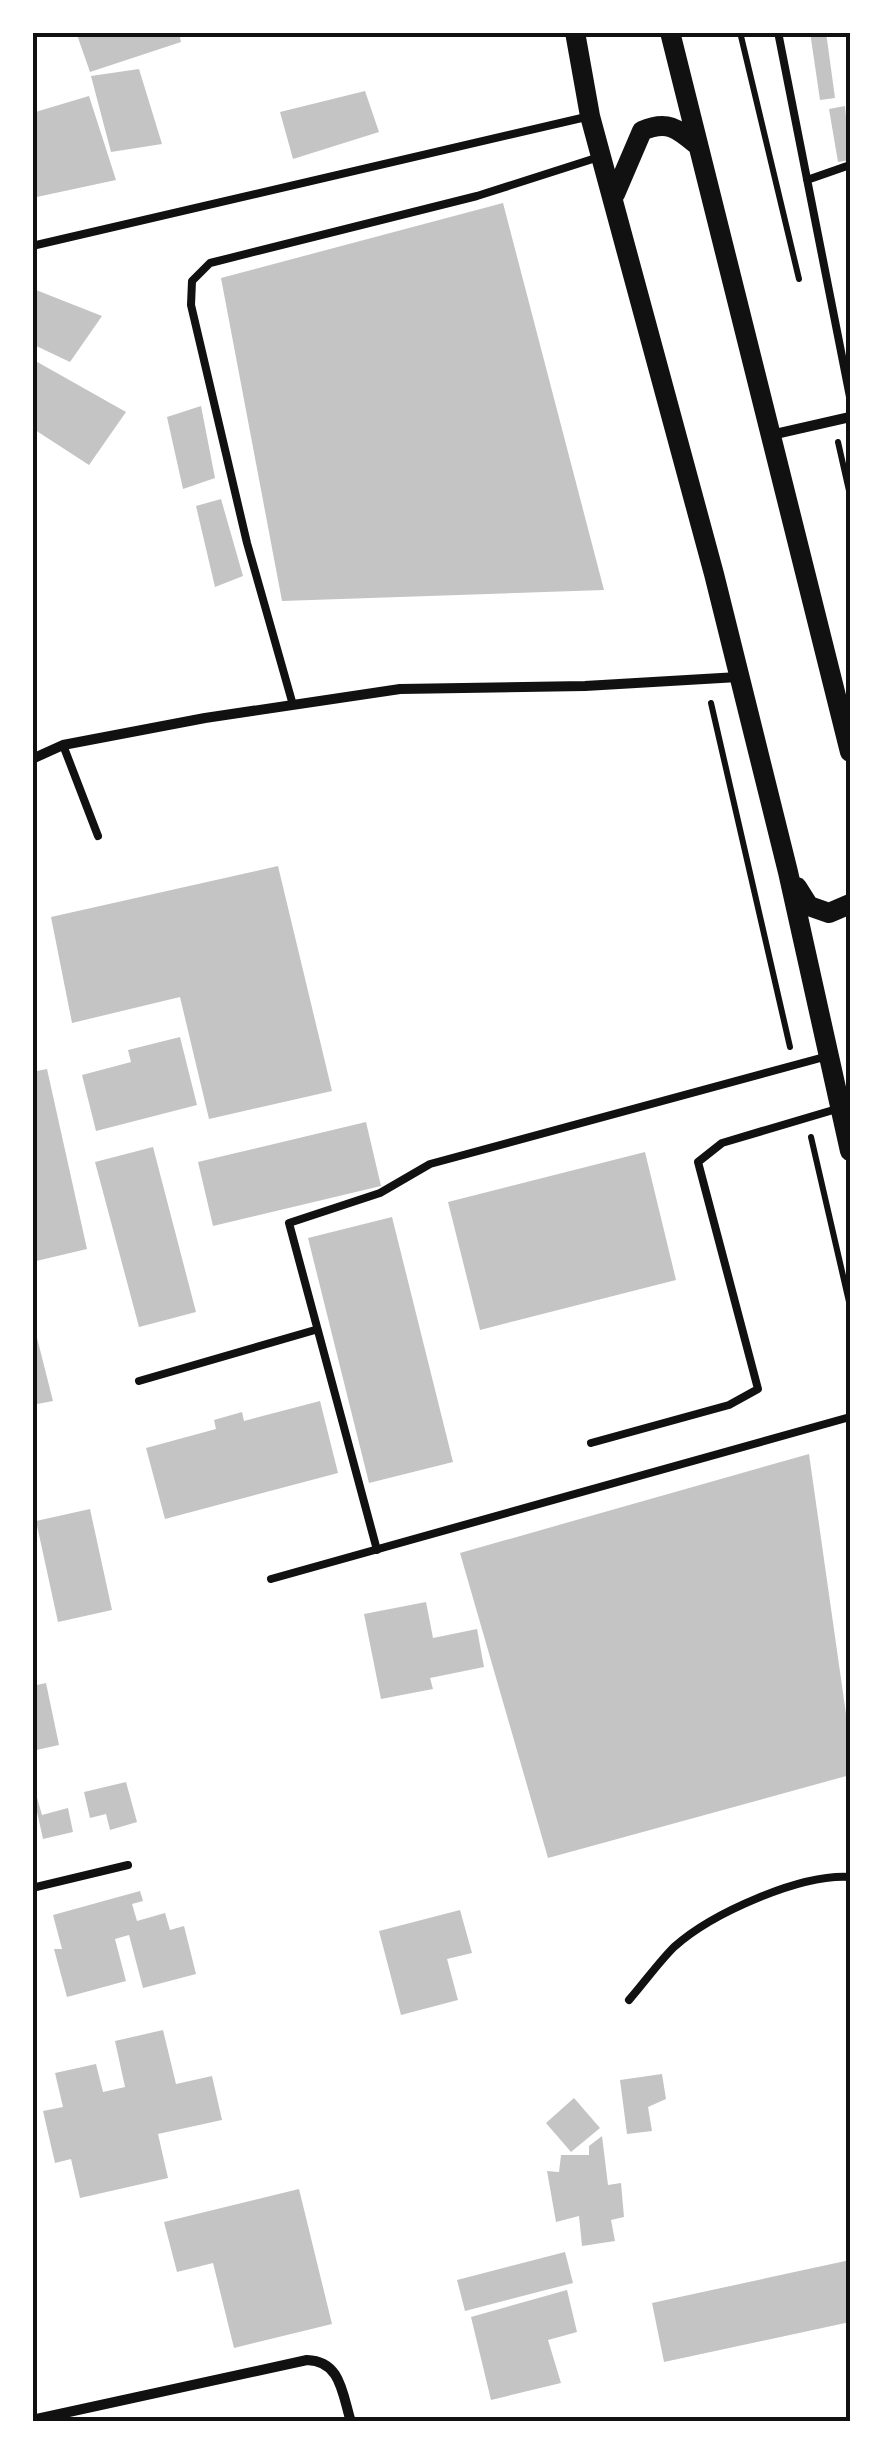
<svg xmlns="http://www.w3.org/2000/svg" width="883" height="2454" font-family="'DejaVu Sans',sans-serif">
	<rect width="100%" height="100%" fill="#fff"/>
	<!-- building -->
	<path fill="#c4c4c4" d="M 76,32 L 179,32 L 181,42 L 90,72 Z
		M 810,32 L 826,32 L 835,98 L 820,100 Z
		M 139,69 L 162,144 L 111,152 L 91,76 Z
		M 365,91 L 379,132 L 293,159 L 280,112 Z
		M 89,96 L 116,180 L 32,198 L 32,113 Z
		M 845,106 L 850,160 L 838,162 L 829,109 Z
		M 503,203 L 604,590 L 282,601 L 221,278 Z
		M 36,290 L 102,316 L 70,362 L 32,344 Z
		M 32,359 L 126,412 L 89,465 L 32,428 Z
		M 201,406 L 215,478 L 183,489 L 167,417 Z
		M 221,499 L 243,576 L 215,587 L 196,506 Z
		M 278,866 L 332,1091 L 209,1119 L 180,997 L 72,1023 L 51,917 Z
		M 180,1037 L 197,1105 L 96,1131 L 82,1075 L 131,1062 L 128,1050 Z
		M 47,1069 L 87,1249 L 32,1262 L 32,1072 Z
		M 366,1122 L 381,1186 L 213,1226 L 198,1162 Z
		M 153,1147 L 196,1312 L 139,1327 L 95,1162 Z
		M 645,1152 L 676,1280 L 480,1330 L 448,1202 Z
		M 392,1217 L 453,1462 L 369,1483 L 308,1238 Z
		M 32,1318 L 53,1401 L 32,1405 Z
		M 320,1401 L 338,1473 L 165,1519 L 146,1448 L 216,1429 L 214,1420 L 242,1412 L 244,1421 Z
		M 809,1454 L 850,1742 L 850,1775 L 548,1858 L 460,1553 Z
		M 90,1509 L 112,1610 L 58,1622 L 36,1521 Z
		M 426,1602 L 433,1638 L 477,1629 L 484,1667 L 430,1678 L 433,1689 L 381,1699 L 364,1614 Z
		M 46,1683 L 59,1745 L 32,1751 L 32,1686 Z
		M 32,1780 L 42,1815 L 68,1808 L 73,1832 L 43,1839 L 37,1812 L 32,1813 Z
		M 126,1782 L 137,1822 L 110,1830 L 106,1814 L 90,1818 L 84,1792 Z
		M 140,1891 L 143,1901 L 132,1904 L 137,1921 L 165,1913 L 170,1930 L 184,1926 L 196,1974 L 143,1988 L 129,1935 L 115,1939 L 126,1981 L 67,1997 L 54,1949 L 62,1949 L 53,1915 Z
		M 460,1910 L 472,1953 L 447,1959 L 458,2000 L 401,2015 L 379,1931 Z
		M 163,2030 L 176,2084 L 212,2076 L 222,2120 L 158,2134 L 168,2178 L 80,2198 L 71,2159 L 55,2163 L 43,2111 L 63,2107 L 55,2073 L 96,2064 L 103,2092 L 125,2087 L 115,2041 Z
		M 662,2074 L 666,2099 L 648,2107 L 652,2131 L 627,2134 L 620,2080 Z
		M 574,2098 L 600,2128 L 571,2152 L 546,2123 Z
		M 602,2136 L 608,2185 L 621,2183 L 624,2217 L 611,2220 L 615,2241 L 582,2246 L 579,2216 L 556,2222 L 547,2171 L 559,2172 L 561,2155 L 589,2155 L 589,2146 Z
		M 299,2189 L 332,2324 L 234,2348 L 213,2263 L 177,2272 L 164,2222 Z
		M 565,2252 L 573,2283 L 465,2311 L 457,2280 Z
		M 850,2260 L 850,2322 L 664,2362 L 652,2303 Z
		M 567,2290 L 577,2332 L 548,2340 L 561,2383 L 491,2400 L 471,2317 Z"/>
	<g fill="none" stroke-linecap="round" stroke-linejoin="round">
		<!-- path -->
		<path stroke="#111" stroke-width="6" d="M 740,32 L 799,279
			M 838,442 L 850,495
			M 711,703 L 790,1047
			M 811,1137 L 850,1306"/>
		<!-- service -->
		<path stroke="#111" stroke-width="8" d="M 778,32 L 850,397
			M 807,180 L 850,165
			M 32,246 L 586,117
			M 293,705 L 247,543 L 191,305 L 192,281 L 210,263 L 477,196 L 599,157
			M 63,745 L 98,836
			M 139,1381 L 315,1330
			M 591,1443 L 729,1405 L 758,1389 L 698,1162 L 722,1143 L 840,1108
			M 377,1550 L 289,1223 L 380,1193 L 430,1164 L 828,1056
			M 271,1579 L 850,1417
			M 32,1888 L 128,1865
			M 629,2000 C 644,1983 658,1963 674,1947 C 712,1913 800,1874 850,1877"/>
		<!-- minor -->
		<path stroke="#111" stroke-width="10" d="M 771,435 L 850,417
			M 32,759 L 63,745 L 205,718 L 400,689 L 585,686 L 738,677
			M 32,2420 L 307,2360 C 341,2361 342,2393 351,2422"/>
		<!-- secondary -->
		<path stroke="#111" stroke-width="20" d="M 575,32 L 590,116 L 714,574 L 788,872 L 850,1151
			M 670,32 L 850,752
			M 615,194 L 642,131 C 667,120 677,128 697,145
			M 797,887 L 809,906 L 829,913 L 850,904"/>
	</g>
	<!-- border -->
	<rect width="883" height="2454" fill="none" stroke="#ffffff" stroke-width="70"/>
	<rect x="35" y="35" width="813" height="2384" fill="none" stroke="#111" stroke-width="4"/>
</svg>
